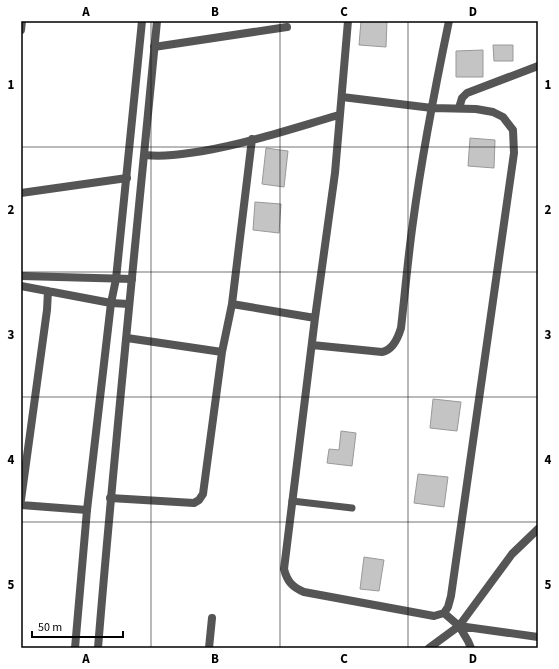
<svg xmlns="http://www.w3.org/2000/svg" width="559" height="669" font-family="'Source Sans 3',sans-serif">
	<rect width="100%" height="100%" fill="#fff"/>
	<!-- building -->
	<path fill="#c4c4c4" stroke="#999" d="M 361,21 L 387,21 L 386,47 L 359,45 Z
		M 493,45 L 513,45 L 513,61 L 494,61 Z
		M 483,50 L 483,77 L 456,77 L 456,51 Z
		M 470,138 L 495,140 L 494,168 L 468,166 Z
		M 266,148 L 288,151 L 284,187 L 262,184 Z
		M 255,202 L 281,204 L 279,233 L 253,230 Z
		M 433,399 L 461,402 L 457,431 L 430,428 Z
		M 341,431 L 356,433 L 352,466 L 327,463 L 329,449 L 339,450 Z
		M 418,474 L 448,477 L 444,507 L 414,503 Z
		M 364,557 L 384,560 L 379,591 L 360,589 Z"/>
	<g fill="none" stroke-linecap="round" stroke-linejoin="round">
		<!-- service -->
		<path stroke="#555" stroke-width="7" d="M 292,501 L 352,508"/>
		<!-- minor -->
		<path stroke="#555" stroke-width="8" d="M 348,21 L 335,173 L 315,318 L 284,569 C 287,581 292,587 304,592 L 434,616 L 444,613 L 459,626 L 538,637
			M 21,30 L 22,21
			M 154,47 L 287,27
			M 342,97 L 432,108 L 476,109 L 493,112 L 503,117 L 513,130 L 514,153 L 451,596 L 448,607 L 444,613
			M 459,108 L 462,98 L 467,93 L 538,66
			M 145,155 C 165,157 183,154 203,151 C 249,143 294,128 339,115
			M 21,193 L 127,178
			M 21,276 L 132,279
			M 21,286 L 111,303 L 129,304
			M 232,304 L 315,318
			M 127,338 L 222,352
			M 312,345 L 382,352 C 393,350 398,338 401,328 C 405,293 408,257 413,222 C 422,155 435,88 449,21
			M 110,498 L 194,503 L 199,500 L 203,494 L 222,352 L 232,304 L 252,139
			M 21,500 L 47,310 L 48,291
			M 21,505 L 87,510
			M 459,626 L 468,641 L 471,648
			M 209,648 L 212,618
			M 429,648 L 459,626 L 512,554 L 538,529"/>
		<!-- tertiary -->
		<path stroke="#555" stroke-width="8" d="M 75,648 L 87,510 L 111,303 L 116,279 L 142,21
			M 98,648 C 115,439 137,230 157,21"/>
	</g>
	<!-- grid -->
	<path fill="none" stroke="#000" stroke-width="1" stroke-opacity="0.55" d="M 151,21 L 151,648M 280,21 L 280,648M 408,21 L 408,648M 21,147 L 538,147M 21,272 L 538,272M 21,397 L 538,397M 21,522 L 538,522"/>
	<!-- border -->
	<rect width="559" height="669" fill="none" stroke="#ffffff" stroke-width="44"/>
	<!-- scale -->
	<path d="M32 631v6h91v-6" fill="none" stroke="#000000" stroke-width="2"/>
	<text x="38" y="631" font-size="12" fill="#000000" stroke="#ffffff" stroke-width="3" paint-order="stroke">50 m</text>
	<rect x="22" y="22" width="515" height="625" fill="none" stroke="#000" stroke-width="1.5"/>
	<g font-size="13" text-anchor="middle" font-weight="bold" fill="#000">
		<text x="86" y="16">A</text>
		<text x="215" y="16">B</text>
		<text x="344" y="16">C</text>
		<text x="473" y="16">D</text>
		<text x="11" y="89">1</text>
		<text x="548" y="89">1</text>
		<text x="11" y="214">2</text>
		<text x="548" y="214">2</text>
		<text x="11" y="339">3</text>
		<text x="548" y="339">3</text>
		<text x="11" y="464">4</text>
		<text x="548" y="464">4</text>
		<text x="11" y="589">5</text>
		<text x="548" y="589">5</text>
		<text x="86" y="663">A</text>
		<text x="215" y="663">B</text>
		<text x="344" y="663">C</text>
		<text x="473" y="663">D</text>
	</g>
</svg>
